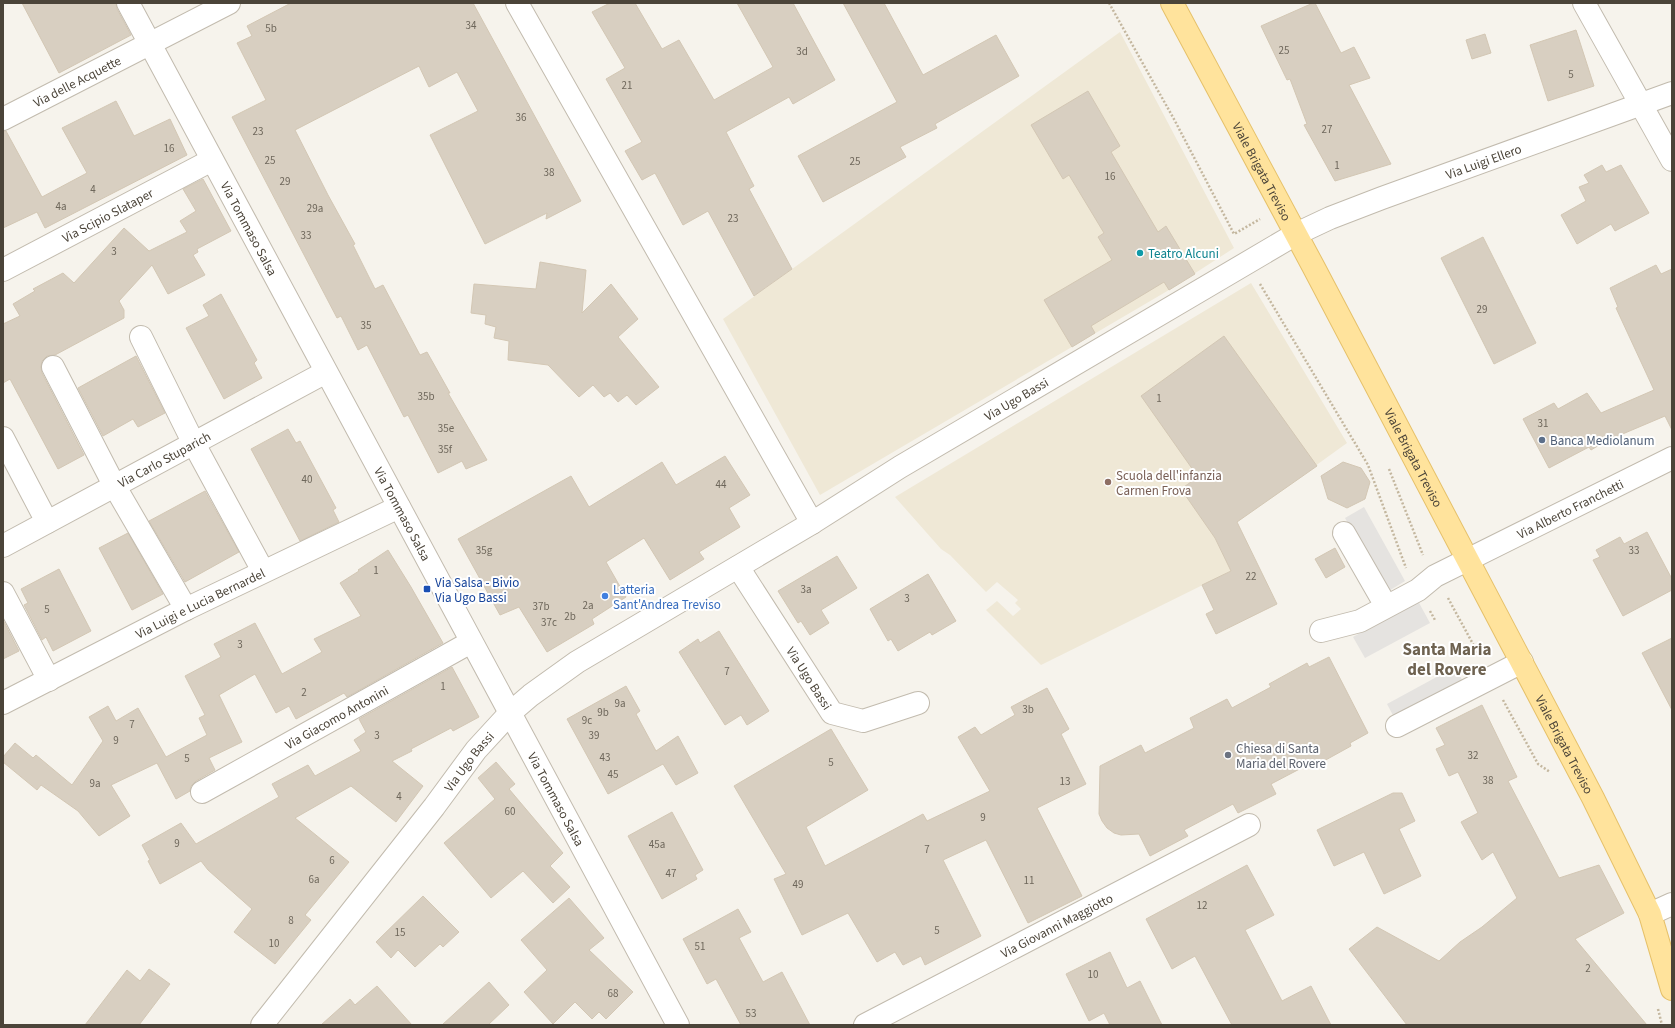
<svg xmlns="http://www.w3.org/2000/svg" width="1675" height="1028" font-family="'Source Sans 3',sans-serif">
	<rect width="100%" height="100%" fill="#f6f3ec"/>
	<!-- education -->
	<path fill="#efe8d6" d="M 1120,32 L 1234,248 L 1169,290 L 820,495 L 723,319 Z
		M 1251,283 L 1347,443 L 1215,538 L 1231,571 L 1041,665 L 986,610 L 997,601 L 1013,616 L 1021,609 L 1015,603 L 1018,600 L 997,582 L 986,592 L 950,555 L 941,549 L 895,497 Z"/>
	<!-- parking -->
	<path fill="#e5e3e0" d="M 1364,507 L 1405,581 L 1387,592 L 1345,518 Z
		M 1418,601 L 1430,623 L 1365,658 L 1353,637 Z
		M 1455,667 L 1465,685 L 1396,721 L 1387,704 Z"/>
	<!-- building -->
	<path fill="#d8cfc1" stroke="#d3c7b4" d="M 22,3 L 116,3 L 117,9 L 131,35 L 59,73 Z
		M 291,3 L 473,3 L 581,201 L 546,219 L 547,213 L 485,244 L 430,135 L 478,111 L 457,72 L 429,87 L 419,66 L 295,130 L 328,195 L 355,244 L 353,245 L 375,289 L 383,285 L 420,355 L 427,352 L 450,393 L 448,393 L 487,460 L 466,469 L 462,461 L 438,473 L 408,415 L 404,417 L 367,345 L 358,350 L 341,316 L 337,318 L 232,117 L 266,100 L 237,43 L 252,36 L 247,26 Z
		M 610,3 L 635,3 L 662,49 L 679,40 L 714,100 L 773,67 L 737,3 L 793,3 L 835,80 L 793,104 L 789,97 L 726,132 L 754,186 L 749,189 L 792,269 L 754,296 L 708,211 L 683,225 L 655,173 L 642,180 L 625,151 L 642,142 L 606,79 L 625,68 L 592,12 Z
		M 843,3 L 884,3 L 923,75 L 996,35 L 1019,76 L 935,124 L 937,128 L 900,147 L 906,157 L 823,202 L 798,156 L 897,102 Z
		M 1313,3 L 1315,3 L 1341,53 L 1354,47 L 1370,78 L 1349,85 L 1391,164 L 1335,181 L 1304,125 L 1307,124 L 1290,79 L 1287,80 L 1261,26 Z
		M 1576,30 L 1594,86 L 1548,101 L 1530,45 Z
		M 1485,34 L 1491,53 L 1472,59 L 1466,40 Z
		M 1088,91 L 1120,146 L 1111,152 L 1158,232 L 1166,226 L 1195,274 L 1169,290 L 1164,282 L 1091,326 L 1095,333 L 1072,347 L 1044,300 L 1112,260 L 1098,237 L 1104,233 L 1069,175 L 1063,179 L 1031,125 Z
		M 116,101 L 134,136 L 170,119 L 187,155 L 45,228 L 37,212 L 3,228 L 3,131 L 6,131 L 42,197 L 87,173 L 62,128 Z
		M 1602,165 L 1606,172 L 1621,165 L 1649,213 L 1615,231 L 1611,224 L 1577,244 L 1561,215 L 1586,201 L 1579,187 L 1589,183 L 1584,175 Z
		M 203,179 L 231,231 L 197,249 L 198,252 L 193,255 L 205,275 L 168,294 L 152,265 L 119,301 L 124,310 L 124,318 L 55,355 L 47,356 L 42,361 L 41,367 L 42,373 L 84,455 L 58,469 L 10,379 L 3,383 L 3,324 L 20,316 L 13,304 L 35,291 L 33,289 L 63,273 L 74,283 L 124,228 L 149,251 L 187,232 L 180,221 L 196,211 L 183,189 Z
		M 1483,237 L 1536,343 L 1494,364 L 1441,258 Z
		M 540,262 L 586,270 L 582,313 L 611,284 L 638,319 L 618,337 L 659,387 L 636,405 L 627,395 L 618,402 L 610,393 L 604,397 L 593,385 L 579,397 L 548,365 L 508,360 L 509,341 L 494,338 L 496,327 L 485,324 L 486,315 L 471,313 L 474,284 L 536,289 Z
		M 1656,265 L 1661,274 L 1672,269 L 1672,430 L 1665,416 L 1606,441 L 1591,450 L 1589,447 L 1549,468 L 1523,419 L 1554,403 L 1558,409 L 1587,393 L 1601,413 L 1654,390 L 1616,308 L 1618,307 L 1610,288 Z
		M 221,294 L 257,360 L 254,363 L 262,378 L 224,399 L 186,328 L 209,316 L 203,305 Z
		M 1224,336 L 1317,466 L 1237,522 L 1277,604 L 1216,634 L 1206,614 L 1214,610 L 1202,585 L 1231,571 L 1215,538 L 1181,489 L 1198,477 L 1141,396 Z
		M 136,356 L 165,413 L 138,427 L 133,419 L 103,436 L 78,388 Z
		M 288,429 L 296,443 L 300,441 L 336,508 L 333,510 L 339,522 L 300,541 L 251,449 Z
		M 725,456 L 750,495 L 729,508 L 740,527 L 699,552 L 704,559 L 670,580 L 644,538 L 606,562 L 626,597 L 592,619 L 594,624 L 547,652 L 519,607 L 500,615 L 458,539 L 571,476 L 589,507 L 662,462 L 676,485 Z
		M 1343,462 L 1361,468 L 1370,482 L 1365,499 L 1347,508 L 1328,499 L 1321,476 Z
		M 205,491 L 239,552 L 185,582 L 149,521 Z
		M 1647,532 L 1672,579 L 1672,590 L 1623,616 L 1593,560 L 1600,557 L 1596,550 L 1620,537 L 1624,544 Z
		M 128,533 L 163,594 L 132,610 L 99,548 Z
		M 1335,548 L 1345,567 L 1326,578 L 1315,559 Z
		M 388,550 L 411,587 L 443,643 L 347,697 L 344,693 L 296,719 L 289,706 L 276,713 L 255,674 L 219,695 L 242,742 L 209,758 L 215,770 L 196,781 L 191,786 L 190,791 L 176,799 L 157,763 L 111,785 L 130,816 L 99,836 L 78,811 L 41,785 L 37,790 L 3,762 L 3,757 L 15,743 L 33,758 L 36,755 L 72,785 L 103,741 L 89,717 L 108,706 L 116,721 L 138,708 L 166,757 L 207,735 L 199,718 L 205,715 L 185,676 L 221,657 L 214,644 L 255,623 L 282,674 L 322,652 L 314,639 L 361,616 L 340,583 L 359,571 L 358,570 Z
		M 837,556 L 857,588 L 821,610 L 829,623 L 810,635 L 801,621 L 798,623 L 778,591 Z
		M 59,569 L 91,631 L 53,651 L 46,637 L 42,640 L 24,605 L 28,603 L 21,589 Z
		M 928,574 L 956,621 L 932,635 L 930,632 L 898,651 L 891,639 L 888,641 L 870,609 Z
		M 3,620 L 19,651 L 3,659 Z
		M 719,631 L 769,711 L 747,725 L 741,715 L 725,725 L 679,652 L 698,639 L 700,643 Z
		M 1672,638 L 1672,710 L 1642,653 Z
		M 1329,657 L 1368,733 L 1350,743 L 1351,746 L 1313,767 L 1311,763 L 1271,784 L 1276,794 L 1238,813 L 1233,804 L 1184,830 L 1188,836 L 1150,856 L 1139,834 L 1121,835 L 1114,833 L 1107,828 L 1102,821 L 1099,814 L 1100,766 L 1141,745 L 1145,753 L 1194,728 L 1190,718 L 1227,699 L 1232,708 L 1271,687 L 1269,684 L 1307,663 L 1309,667 Z
		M 452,667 L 479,717 L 453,731 L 451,728 L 411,749 L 412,751 L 392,761 L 423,786 L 396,822 L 351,786 L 295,818 L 349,862 L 305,915 L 311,920 L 275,964 L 234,932 L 252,909 L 208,870 L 201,861 L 160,884 L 148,861 L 150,860 L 142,845 L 181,823 L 196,844 L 279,797 L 272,784 L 308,765 L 315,776 L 361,751 L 354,740 L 366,732 L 359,719 Z
		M 626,686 L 640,711 L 636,714 L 656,751 L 678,736 L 698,773 L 676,785 L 663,764 L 608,794 L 567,719 Z
		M 1047,688 L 1069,729 L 1061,734 L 1086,784 L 1037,808 L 1082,896 L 1028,923 L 986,840 L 943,860 L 981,936 L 925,965 L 921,956 L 903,965 L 895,952 L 877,962 L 848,913 L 802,935 L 774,879 L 786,874 L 734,786 L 831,729 L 868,790 L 806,827 L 825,866 L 923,814 L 927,821 L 990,791 L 958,737 L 975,727 L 981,735 L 1015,715 L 1011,707 Z
		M 1482,705 L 1517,777 L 1508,781 L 1559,878 L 1599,865 L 1624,913 L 1575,939 L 1647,1025 L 1407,1025 L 1349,949 L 1377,927 L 1439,961 L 1460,942 L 1482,927 L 1517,898 L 1493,852 L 1482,860 L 1461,822 L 1478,813 L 1458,772 L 1449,776 L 1436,749 L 1445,745 L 1436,728 Z
		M 496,762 L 515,784 L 509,789 L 563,853 L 550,866 L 570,887 L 553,903 L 523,871 L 491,898 L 444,843 L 495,799 L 478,778 Z
		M 1393,793 L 1402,793 L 1415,821 L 1399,829 L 1421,876 L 1384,894 L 1364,852 L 1334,866 L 1317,830 Z
		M 672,812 L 703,870 L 695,875 L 697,879 L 662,899 L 628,836 Z
		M 1247,865 L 1274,915 L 1245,930 L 1282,1001 L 1311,986 L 1331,1025 L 1232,1025 L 1195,956 L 1172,969 L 1146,919 Z
		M 423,896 L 459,932 L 443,947 L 440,944 L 415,967 L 398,950 L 391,958 L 376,942 Z
		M 569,898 L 604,938 L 589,950 L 633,992 L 606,1019 L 599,1012 L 592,1019 L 575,1002 L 553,1024 L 524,992 L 547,970 L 521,940 Z
		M 738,909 L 751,932 L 739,938 L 763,982 L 782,972 L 810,1025 L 741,1025 L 716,979 L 707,984 L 683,939 Z
		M 1110,952 L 1127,988 L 1140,981 L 1162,1025 L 1110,1025 L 1104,1013 L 1089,1021 L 1066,974 Z
		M 149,969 L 170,984 L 139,1025 L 85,1025 L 127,970 L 140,981 Z
		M 489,982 L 509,1005 L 488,1025 L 442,1025 Z
		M 377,986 L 412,1025 L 321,1025 L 350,999 L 355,1005 Z"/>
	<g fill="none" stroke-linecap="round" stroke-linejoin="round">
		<defs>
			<g id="minor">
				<path id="s1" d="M 128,3 L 678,1025"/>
				<path d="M 517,3 L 812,523"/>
				<path d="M 1584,3 L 1672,160"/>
				<path id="s2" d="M 3,119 L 229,3"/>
				<path id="s3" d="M 3,270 L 212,160"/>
				<path d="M 141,337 L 193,442 L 263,571"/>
				<path d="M 53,367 L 114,485 L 186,609"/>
				<path d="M 3,438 L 47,522"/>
				<path d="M 1344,533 L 1386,606"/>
				<path id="s4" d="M 3,546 L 326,372"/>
				<path id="s5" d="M 738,567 L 832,713 L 863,721 L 918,703"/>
				<path d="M 3,593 L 49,680"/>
				<path id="s6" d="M 1321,631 L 1360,621 L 1418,590 L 1435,576 L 1672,458"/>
				<path id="s7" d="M 3,703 L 186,609 L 399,507"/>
				<path d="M 1397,726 L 1522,662"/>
				<path id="s8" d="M 202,792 L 471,642"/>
				<path d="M 1650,914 L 1672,904"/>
				<path id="s9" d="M 262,1025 L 434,807 L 476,750 L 510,713 L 531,695 L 577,662 L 812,523 L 900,467 L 1296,234 L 1330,218 L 1382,198 L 1672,93"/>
				<path id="s10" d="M 865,1025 L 1249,825"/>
			</g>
			<g id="major">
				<path id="s11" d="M 1172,3 L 1313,266 L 1593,798 L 1650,914 L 1672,989"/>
			</g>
		</defs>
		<!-- minor casing -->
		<use href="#minor" stroke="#c2bbae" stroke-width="24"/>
		<!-- major casing -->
		<use href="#major" stroke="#e6c16a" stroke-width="24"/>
		<!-- path -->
		<path stroke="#c4b79f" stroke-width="2.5" stroke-dasharray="2 2" stroke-linecap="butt" d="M 1109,3 L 1175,121 L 1234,234 L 1260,219
			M 1260,284 L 1368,465 L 1406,568
			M 1389,469 L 1423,555
			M 1448,598 L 1480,657
			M 1430,611 L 1435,620
			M 1503,700 L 1538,764 L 1550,772
			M 1658,1009 L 1662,1025"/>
		<!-- minor -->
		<use href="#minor" stroke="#fff" stroke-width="22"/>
		<!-- major -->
		<use href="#major" stroke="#ffe39c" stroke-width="22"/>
	</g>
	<!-- markers -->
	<circle fill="#0f9aa8" stroke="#fff" stroke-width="1.5" cx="1140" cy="253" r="4"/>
	<circle fill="#5c6f8a" stroke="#fff" stroke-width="1.5" cx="1542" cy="440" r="4"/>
	<circle fill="#8d6e63" stroke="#fff" stroke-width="1.5" cx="1108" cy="482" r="4"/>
	<rect fill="#1a4fb4" stroke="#fff" stroke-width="1.5" x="423" y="585" width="8" height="8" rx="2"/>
	<circle fill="#3f7fe0" stroke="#fff" stroke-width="1.5" cx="605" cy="596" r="4"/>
	<circle fill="#6b7280" stroke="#fff" stroke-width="1.5" cx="1228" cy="755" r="4"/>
	<g text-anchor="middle" stroke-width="4" stroke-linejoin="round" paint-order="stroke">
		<!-- number labels -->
		<g font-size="11" fill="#6e675b">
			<text x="471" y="29">34</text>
			<text x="271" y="32">5b</text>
			<text x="1284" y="54">25</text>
			<text x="802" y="55">3d</text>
			<text x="1571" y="78">5</text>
			<text x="627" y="89">21</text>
			<text x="521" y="121">36</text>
			<text x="1327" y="133">27</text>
			<text x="258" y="135">23</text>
			<text x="169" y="152">16</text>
			<text x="270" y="164">25</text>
			<text x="855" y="165">25</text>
			<text x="1337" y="169">1</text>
			<text x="549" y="176">38</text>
			<text x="1110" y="180">16</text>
			<text x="285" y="185">29</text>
			<text x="93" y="193">4</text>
			<text x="61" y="210">4a</text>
			<text x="315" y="212">29a</text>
			<text x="733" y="222">23</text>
			<text x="306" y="239">33</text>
			<text x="114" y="255">3</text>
			<text x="1482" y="313">29</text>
			<text x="366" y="329">35</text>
			<text x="426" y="400">35b</text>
			<text x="1159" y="402">1</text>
			<text x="1543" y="427">31</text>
			<text x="446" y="432">35e</text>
			<text x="445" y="453">35f</text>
			<text x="307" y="483">40</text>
			<text x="721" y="488">44</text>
			<text x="484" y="554">35g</text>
			<text x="1634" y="554">33</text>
			<text x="376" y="574">1</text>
			<text x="1251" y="580">22</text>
			<text x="806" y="593">3a</text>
			<text x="907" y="602">3</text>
			<text x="588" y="609">2a</text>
			<text x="541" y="610">37b</text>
			<text x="47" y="613">5</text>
			<text x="570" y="620">2b</text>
			<text x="549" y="626">37c</text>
			<text x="240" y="648">3</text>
			<text x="727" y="675">7</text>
			<text x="443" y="690">1</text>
			<text x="304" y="696">2</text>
			<text x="620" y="707">9a</text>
			<text x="1028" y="713">3b</text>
			<text x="603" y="716">9b</text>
			<text x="587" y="724">9c</text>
			<text x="132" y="728">7</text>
			<text x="377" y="739">3</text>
			<text x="594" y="739">39</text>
			<text x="116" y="744">9</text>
			<text x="1473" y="759">32</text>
			<text x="605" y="761">43</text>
			<text x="187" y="762">5</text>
			<text x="831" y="766">5</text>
			<text x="613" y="778">45</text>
			<text x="1488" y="784">38</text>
			<text x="1065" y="785">13</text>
			<text x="95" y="787">9a</text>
			<text x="399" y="800">4</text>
			<text x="510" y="815">60</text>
			<text x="983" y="821">9</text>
			<text x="177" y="847">9</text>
			<text x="657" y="848">45a</text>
			<text x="927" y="853">7</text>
			<text x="332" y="864">6</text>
			<text x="671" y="877">47</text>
			<text x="314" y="883">6a</text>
			<text x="1029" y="884">11</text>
			<text x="798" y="888">49</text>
			<text x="1202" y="909">12</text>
			<text x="291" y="924">8</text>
			<text x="937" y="934">5</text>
			<text x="400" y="936">15</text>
			<text x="274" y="947">10</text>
			<text x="700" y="950">51</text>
			<text x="1588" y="972">2</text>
			<text x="1093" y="978">10</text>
			<text x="613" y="997">68</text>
			<text x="751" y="1017">53</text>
		</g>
		<!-- street labels -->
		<g font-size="13" fill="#4b4439" stroke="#fff">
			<text dy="5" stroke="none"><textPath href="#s2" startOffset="83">Via delle Acquette</textPath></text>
			<text dy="5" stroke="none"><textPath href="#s9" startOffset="1521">Via Luigi Ellero</textPath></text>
			<text dy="5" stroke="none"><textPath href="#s11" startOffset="191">Viale Brigata Treviso</textPath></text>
			<text dy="5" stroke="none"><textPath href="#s3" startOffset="118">Via Scipio Slataper</textPath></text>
			<text dy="5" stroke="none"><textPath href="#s1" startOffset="256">Via Tommaso Salsa</textPath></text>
			<text dy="5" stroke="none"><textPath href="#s9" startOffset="995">Via Ugo Bassi</textPath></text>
			<text dy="5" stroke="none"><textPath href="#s11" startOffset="515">Viale Brigata Treviso</textPath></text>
			<text dy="5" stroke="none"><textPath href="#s4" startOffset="183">Via Carlo Stuparich</textPath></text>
			<text dy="5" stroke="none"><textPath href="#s6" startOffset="279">Via Alberto Franchetti</textPath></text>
			<text dy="5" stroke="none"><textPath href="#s1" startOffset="580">Via Tommaso Salsa</textPath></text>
			<text dy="5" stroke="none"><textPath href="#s7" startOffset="221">Via Luigi e Lucia Bernardel</textPath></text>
			<text dy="5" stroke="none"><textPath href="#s5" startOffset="132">Via Ugo Bassi</textPath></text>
			<text dy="5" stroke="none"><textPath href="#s8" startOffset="154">Via Giacomo Antonini</textPath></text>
			<text dy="5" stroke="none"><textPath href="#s11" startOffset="839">Viale Brigata Treviso</textPath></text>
			<text dy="5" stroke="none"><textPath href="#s9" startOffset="335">Via Ugo Bassi</textPath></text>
			<text dy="5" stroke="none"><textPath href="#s1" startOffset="904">Via Tommaso Salsa</textPath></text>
			<text dy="5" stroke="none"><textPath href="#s10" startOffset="216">Via Giovanni Maggiotto</textPath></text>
		</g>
		<!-- culture labels -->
		<g font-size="13" fill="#0d838f" stroke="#fff" text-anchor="start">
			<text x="1148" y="258">Teatro Alcuni</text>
		</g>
		<!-- service labels -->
		<g font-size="13" fill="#4e5e75" stroke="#fff" text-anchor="start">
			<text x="1550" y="445">Banca Mediolanum</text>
		</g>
		<!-- education labels -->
		<g font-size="13" fill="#785e54" stroke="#fff" text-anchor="start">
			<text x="1116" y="480">Scuola dell'infanzia<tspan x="1116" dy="15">Carmen Frova</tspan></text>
		</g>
		<!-- transit labels -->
		<g font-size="13" fill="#164399" stroke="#fff" text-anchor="start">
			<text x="435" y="587">Via Salsa - Bivio<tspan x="435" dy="15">Via Ugo Bassi</tspan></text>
		</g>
		<!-- shop labels -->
		<g font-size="13" fill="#366cbe" stroke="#fff" text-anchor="start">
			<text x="613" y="594">Latteria<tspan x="613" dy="15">Sant'Andrea Treviso</tspan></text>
		</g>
		<!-- worship labels -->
		<g font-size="13" fill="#5b616d" stroke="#fff" text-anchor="start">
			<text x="1236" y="753">Chiesa di Santa<tspan x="1236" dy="15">Maria del Rovere</tspan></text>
		</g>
		<!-- district labels -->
		<g font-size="17" font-weight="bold" fill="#6e6250" stroke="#fff">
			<text x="1447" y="655">Santa Maria<tspan x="1447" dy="20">del Rovere</tspan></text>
		</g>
	</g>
	<!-- border -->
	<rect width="1675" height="1028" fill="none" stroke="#4b4439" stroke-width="8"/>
</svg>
